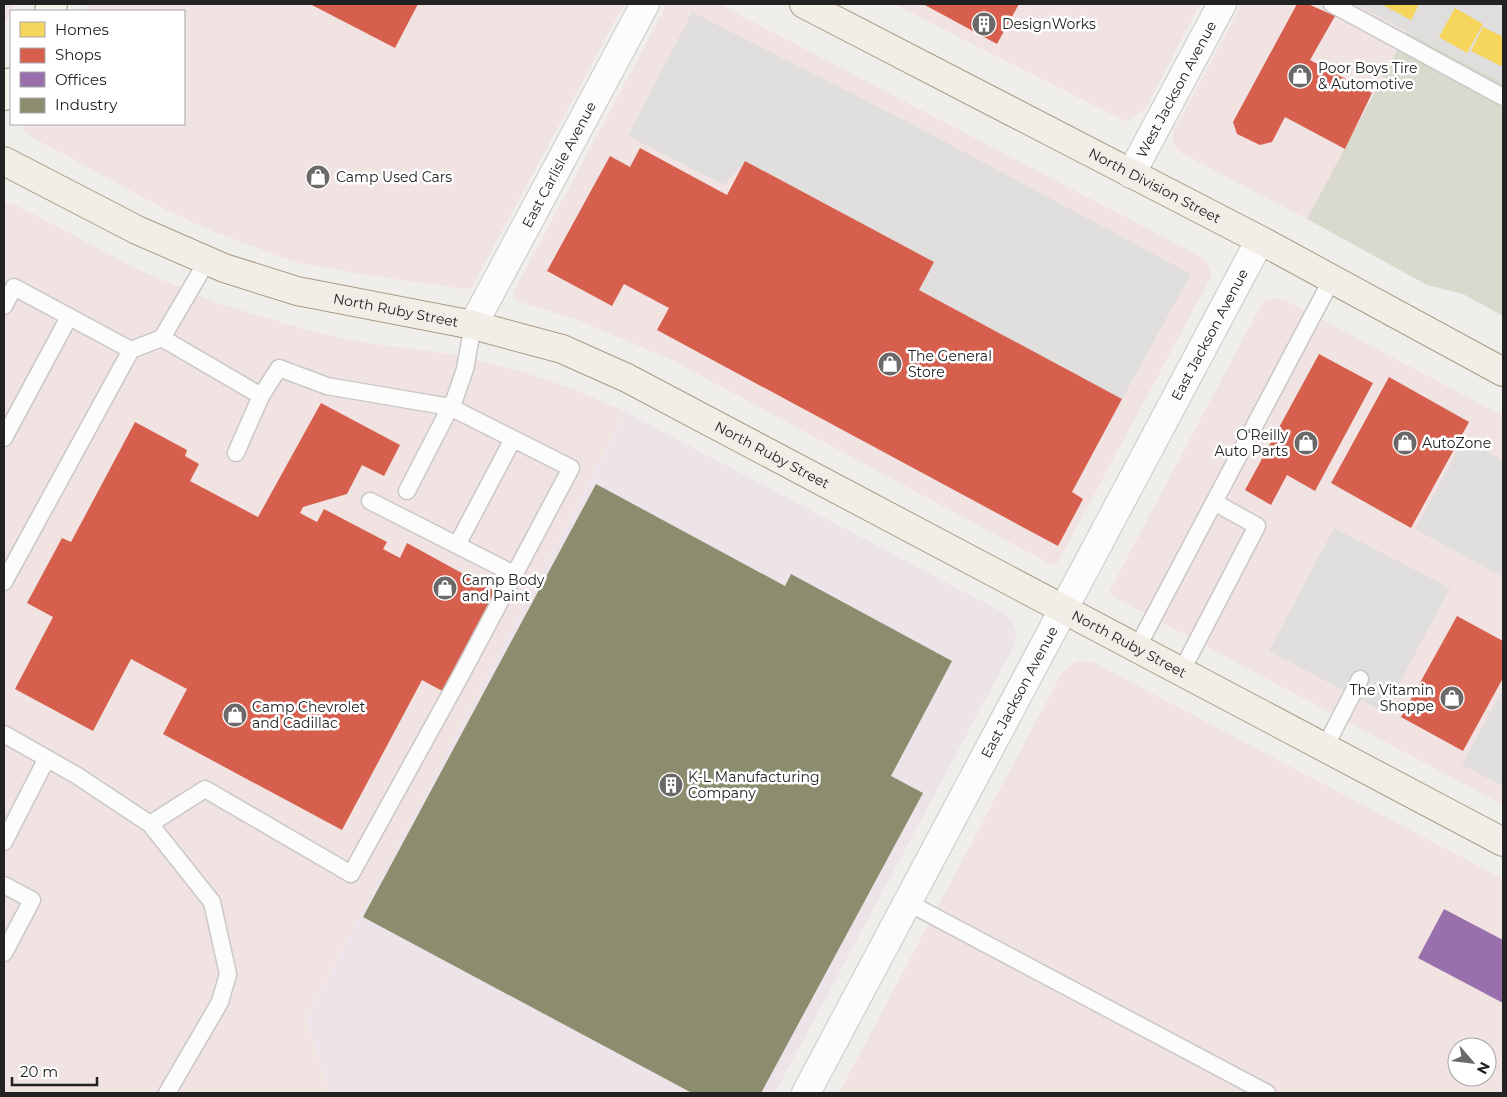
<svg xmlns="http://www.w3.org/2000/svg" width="1507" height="1097" font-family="Montserrat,sans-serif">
	<rect width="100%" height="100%" fill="#f0eeeb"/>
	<!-- residential -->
	<path fill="#dfdedc" d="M 1355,4 L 1503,4 L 1503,83 L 1407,32 Z"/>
	<!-- commercial -->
	<path fill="#f1e3e1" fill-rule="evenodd" d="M 4,4 L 15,4 L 4,24 Z
		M 88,4 L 624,4 L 475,281 L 471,288 L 465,289 L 360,274 L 294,262 L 217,233 L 166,210 L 30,136 L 23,130 L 25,124 L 184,124 L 184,11 L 84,11 Z
		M 667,4 L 719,4 L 1196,254 L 1206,260 L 1212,275 L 1058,562 L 1055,564 L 1050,564 L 670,359 L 577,320 L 515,300 L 513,295 L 515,289 Z
		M 894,4 L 1200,4 L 1145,109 L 1131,119 L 1124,121 Z
		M 1242,4 L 1355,4 L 1407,32 L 1307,219 L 1181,153 L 1175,147 L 1173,141 L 1173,132 Z
		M 10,203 L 24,209 L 137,269 L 216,303 L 315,332 L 365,343 L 460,355 L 527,373 L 576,390 L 626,412 L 306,1019 L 330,1093 L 4,1093 L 4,204 Z
		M 1279,298 L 1285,300 L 1503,416 L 1503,805 L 1114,597 L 1110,592 L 1110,590 L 1262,303 L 1266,300 Z
		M 1076,661 L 1093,662 L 1503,879 L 1503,1093 L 839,1093 L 1061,674 ZM 1457,1047 L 1487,1047 L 1487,1077 L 1457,1077 Z"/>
	<!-- industrial -->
	<path fill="#ede4e9" d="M 626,412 L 1004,613 L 1012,621 L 1017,632 L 1014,646 L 775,1093 L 330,1093 L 306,1019 Z"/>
	<!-- construction -->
	<path fill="#d9d9cd" d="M 1407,32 L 1503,83 L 1503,316 L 1463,294 L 1427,285 L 1307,219 Z"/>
	<!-- parking -->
	<path fill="#e0dfde" d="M 692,12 L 908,122 L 1191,274 L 1122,399 L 919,290 L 934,262 L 746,161 L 724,185 L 628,136 Z
		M 1464,439 L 1503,461 L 1503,577 L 1415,529 Z
		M 1334,528 L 1450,588 L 1384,712 L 1269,651 Z
		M 1503,688 L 1503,786 L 1462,765 Z"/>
	<!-- homes -->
	<path fill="#f6d55c" d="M 1381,4 L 1419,4 L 1411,20 Z
		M 1455,8 L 1483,24 L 1467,53 L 1439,37 Z
		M 1483,27 L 1503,37 L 1503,63 L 1501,66 L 1471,51 Z"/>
	<!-- shops -->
	<path fill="#d6604d" d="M 310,4 L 418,4 L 395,48 Z
		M 923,4 L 1019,4 L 997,44 Z
		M 1297,4 L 1308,4 L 1335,16 L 1310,60 L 1372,93 L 1345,149 L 1285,117 L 1272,142 L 1260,145 L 1237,134 L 1233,122 Z
		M 640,148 L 727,195 L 745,161 L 934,262 L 919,290 L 1122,399 L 1072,492 L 1083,499 L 1058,546 L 657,330 L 669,308 L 624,284 L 612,306 L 547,271 L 610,156 L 630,167 Z
		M 1319,354 L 1373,383 L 1315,491 L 1287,475 L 1271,505 L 1245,490 Z
		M 1389,377 L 1469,422 L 1411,528 L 1331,483 Z
		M 321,403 L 400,445 L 384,476 L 362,465 L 347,494 L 303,507 L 300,513 L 317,522 L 324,509 L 387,542 L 383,549 L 400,558 L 407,543 L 500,594 L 448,694 L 422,680 L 342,830 L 163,734 L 187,689 L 131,659 L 93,731 L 15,689 L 53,617 L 27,603 L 62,538 L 71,542 L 135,422 L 187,450 L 185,456 L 199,464 L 190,481 L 258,517 Z
		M 1457,616 L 1503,641 L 1503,678 L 1463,751 L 1401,717 Z"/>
	<!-- offices -->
	<path fill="#9970ab" d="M 1444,909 L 1503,940 L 1503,1003 L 1418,958 Z"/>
	<!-- industry -->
	<path fill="#8c8c6e" d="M 596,484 L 785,586 L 791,574 L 952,661 L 891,776 L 923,793 L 761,1093 L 692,1093 L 363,917 Z"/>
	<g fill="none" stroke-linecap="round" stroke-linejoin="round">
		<defs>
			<path id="lane" d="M 1332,4 L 1503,97
				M 4,306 L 14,287 L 131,350
				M 162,338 L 261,396
				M 4,438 L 69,317
				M 407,491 L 455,398 L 465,369 L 473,325
				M 370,501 L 514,574
				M 457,545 L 513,439
				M 4,582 L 131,350 L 162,338 L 207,261
				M 1137,648 L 1332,279
				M 1181,672 L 1257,526 L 1214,502
				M 4,734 L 76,775 L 150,824 L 205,789 L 351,874 L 461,675 L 571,468 L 450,407 L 327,386 L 279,368 L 261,396 L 236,453
				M 1325,747 L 1360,679
				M 150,824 L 212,902 L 228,974 L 220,1002 L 167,1093
				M 4,842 L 47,758
				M 4,885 L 32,900 L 4,953
				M 907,902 L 1267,1093"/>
			<g id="street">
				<path id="s1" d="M 1131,174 L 1222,4"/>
				<path id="s2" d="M 473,325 L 645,4"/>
				<path id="s3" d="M 806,1093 L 1260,240"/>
			</g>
			<path id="secondary" d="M 49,11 L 53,4
				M 4,96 L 11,82"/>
			<g id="primary">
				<path id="s4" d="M 804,4 L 1260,240 L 1503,372"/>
				<path id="s5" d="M 4,161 L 137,230 L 224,268 L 297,291 L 473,325 L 562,349 L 627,378 L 1503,842"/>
			</g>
		</defs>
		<!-- lane casing -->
		<use href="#lane" stroke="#c9c8c7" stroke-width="19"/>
		<!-- street casing -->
		<use href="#street" stroke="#c9c8c7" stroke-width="30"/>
		<!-- secondary casing -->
		<use href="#secondary" stroke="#999a82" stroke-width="30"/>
		<!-- primary casing -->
		<use href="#primary" stroke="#a79c86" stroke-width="30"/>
		<!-- lane -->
		<use href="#lane" stroke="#fdfcfc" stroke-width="16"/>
		<!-- street -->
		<use href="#street" stroke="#fdfcfc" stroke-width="28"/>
		<!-- secondary -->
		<use href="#secondary" stroke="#f4f4ed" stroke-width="28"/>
		<!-- primary -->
		<use href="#primary" stroke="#f3ede7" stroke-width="28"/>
	</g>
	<!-- icons -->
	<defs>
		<symbol id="building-disc" viewBox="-11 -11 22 22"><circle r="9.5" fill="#6a6968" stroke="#fff"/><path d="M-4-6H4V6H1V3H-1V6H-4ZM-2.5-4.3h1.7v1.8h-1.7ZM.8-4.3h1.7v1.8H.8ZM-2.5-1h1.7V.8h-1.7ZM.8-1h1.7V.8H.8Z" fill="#fff"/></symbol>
		<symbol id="shop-disc" viewBox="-11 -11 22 22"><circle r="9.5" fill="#6a6968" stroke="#fff"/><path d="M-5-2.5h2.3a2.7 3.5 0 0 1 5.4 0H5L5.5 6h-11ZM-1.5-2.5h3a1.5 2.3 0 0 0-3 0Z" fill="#fff"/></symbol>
	</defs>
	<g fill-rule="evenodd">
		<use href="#building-disc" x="970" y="10" width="28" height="28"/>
		<use href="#shop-disc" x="1286" y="62" width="28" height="28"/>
		<use href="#shop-disc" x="304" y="163" width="28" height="28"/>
		<use href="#shop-disc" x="876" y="350" width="28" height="28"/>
		<use href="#shop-disc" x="1292" y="429" width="28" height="28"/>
		<use href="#shop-disc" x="1391" y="429" width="28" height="28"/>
		<use href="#shop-disc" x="431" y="574" width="28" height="28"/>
		<use href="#shop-disc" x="1438" y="684" width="28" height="28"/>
		<use href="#shop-disc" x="221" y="701" width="28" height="28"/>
		<use href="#building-disc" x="657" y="771" width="28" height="28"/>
	</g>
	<g text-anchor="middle" stroke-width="5" stroke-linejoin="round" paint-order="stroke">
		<!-- poi labels -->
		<g font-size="14" fill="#222" stroke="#fff" text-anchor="start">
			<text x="1002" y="29">DesignWorks</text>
			<text x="1318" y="73">Poor Boys Tire<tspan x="1318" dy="16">&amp; Automotive</tspan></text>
			<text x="336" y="182">Camp Used Cars</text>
			<text x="908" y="361">The General<tspan x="908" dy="16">Store</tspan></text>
			<text x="1288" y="440" text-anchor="end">O'Reilly<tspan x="1288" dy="16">Auto Parts</tspan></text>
			<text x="1422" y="448">AutoZone</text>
			<text x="462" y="585">Camp Body<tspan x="462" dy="16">and Paint</tspan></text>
			<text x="1434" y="695" text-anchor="end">The Vitamin<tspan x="1434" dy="16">Shoppe</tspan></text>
			<text x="252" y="712">Camp Chevrolet<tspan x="252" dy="16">and Cadillac</tspan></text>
			<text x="688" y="782">K-L Manufacturing<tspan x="688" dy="16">Company</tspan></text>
		</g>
		<!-- street labels -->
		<g font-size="14" fill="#222" stroke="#fff">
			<text dy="5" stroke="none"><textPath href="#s1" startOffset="96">West Jackson Avenue</textPath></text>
			<text dy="5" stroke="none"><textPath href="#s2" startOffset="182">East Carlisle Avenue</textPath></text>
			<text dy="5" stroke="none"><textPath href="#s4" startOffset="395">North Division Street</textPath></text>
			<text dy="5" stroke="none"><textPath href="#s5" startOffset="422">North Ruby Street</textPath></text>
			<text dy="5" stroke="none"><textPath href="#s3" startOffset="859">East Jackson Avenue</textPath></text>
			<text dy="5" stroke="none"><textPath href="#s5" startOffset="828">North Ruby Street</textPath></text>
			<text dy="5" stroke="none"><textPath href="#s5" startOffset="1232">North Ruby Street</textPath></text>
			<text dy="5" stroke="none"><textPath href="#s3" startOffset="454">East Jackson Avenue</textPath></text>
		</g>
	</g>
	<!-- border -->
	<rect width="1507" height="1097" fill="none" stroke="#222222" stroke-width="10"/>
	<!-- legend -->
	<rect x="10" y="10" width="175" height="115" fill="#ffffff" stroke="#a7a7a7"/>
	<rect x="20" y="22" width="25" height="15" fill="#f6d55c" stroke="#a7a7a7"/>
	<text x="55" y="35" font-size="15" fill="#222222">Homes</text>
	<rect x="20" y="48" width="25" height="15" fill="#d6604d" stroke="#a7a7a7"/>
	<text x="55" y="60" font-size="15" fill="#222222">Shops</text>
	<rect x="20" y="72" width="25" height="15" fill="#9970ab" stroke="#a7a7a7"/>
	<text x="55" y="85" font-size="15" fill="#222222">Offices</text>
	<rect x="20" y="98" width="25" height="15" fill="#8c8c6e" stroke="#a7a7a7"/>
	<text x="55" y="110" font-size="15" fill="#222222">Industry</text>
	<!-- north arrow -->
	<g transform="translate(1472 1062) rotate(118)"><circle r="24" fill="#ffffff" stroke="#a7a7a7"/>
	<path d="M0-4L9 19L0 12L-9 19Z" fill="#6a6968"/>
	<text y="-8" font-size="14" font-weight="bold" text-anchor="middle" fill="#222222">N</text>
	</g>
	<!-- scale -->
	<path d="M12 1077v8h85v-8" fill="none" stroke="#222222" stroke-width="2.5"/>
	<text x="20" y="1077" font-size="15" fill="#222222" stroke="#ffffff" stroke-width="4" paint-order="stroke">20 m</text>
</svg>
